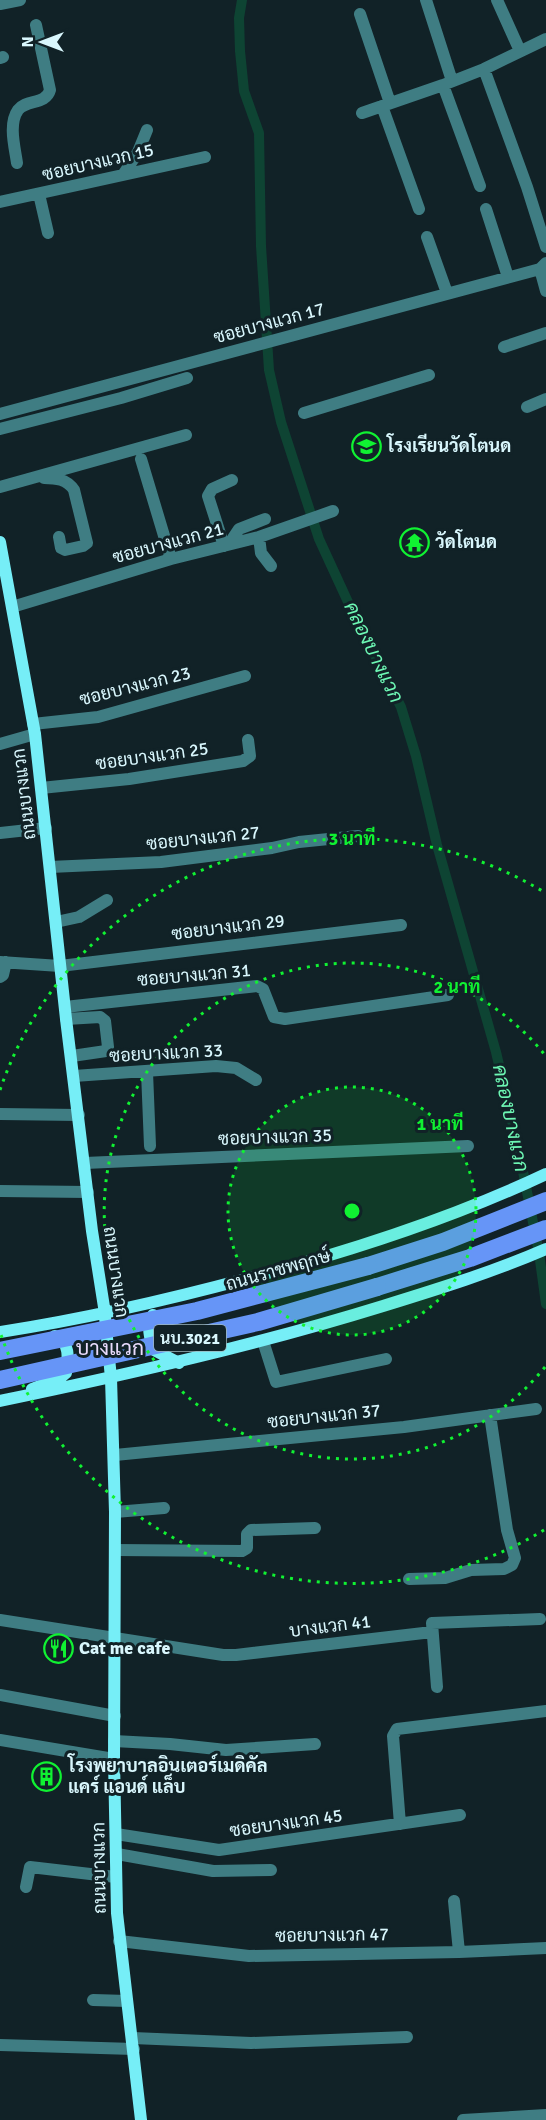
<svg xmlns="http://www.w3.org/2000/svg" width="546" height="2120" font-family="Signika,Sarabun,sans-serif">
	<rect width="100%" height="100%" fill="#112227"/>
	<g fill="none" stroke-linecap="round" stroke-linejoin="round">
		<!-- canal -->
		<path stroke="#0e4433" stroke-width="10" d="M 242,0 L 239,18 L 240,51 L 244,91 L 259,133 L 261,246 L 269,370 L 281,422 L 319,539 L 348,602 L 401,707 L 416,756 L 437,845 L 496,1052 L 519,1151 L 539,1253 L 546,1304"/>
		<!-- street -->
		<path stroke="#3f7d83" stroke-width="12" d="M 426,0 L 452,81
			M 497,0 L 520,51
			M 0,4 L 20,0
			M 360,14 L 390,103
			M 0,58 L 3,57
			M 484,69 L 527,187 L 546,247
			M 443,85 L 480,186
			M 382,106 L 419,209
			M 362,113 L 443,85 L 484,69 L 546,39
			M 17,163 C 15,148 8,124 18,110 C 26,99 46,105 50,90 L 36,25
			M 123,175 L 138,152 L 147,130
			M 39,194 L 48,233
			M 0,202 L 205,157
			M 486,209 L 508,277
			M 427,237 L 447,293
			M 540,269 L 546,291
			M 504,347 L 546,333
			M 527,407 L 546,399
			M 304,413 L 429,375
			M 0,414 L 540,269 L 546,263
			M 0,429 L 121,398 L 187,378
			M 141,459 L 171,559
			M 44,478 C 56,478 67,479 74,490 L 87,543 L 83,546 L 65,550 L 61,548 L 59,537
			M 0,487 L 186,435
			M 259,537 L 261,553 L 271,566
			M 235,543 L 233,538 L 239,529 L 265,519
			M 224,546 L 208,496 L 212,489 L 232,480
			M 12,607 L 171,559 L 259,537 L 333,511
			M 33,724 L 98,717 L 245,676
			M 0,744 L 35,734
			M 41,788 L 129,779 L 243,761 L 250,756 L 248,740
			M 0,833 L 46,828
			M 50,867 L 161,862 L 272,848 L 299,842 L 358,836
			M 56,922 L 79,917 L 107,900
			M 0,962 L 60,966 L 401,925
			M 0,977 L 3,975 L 6,962
			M 65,1007 L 257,986 L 263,989 L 274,1017 L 285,1019 L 448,995
			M 66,1019 L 100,1017 L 105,1021 L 108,1047 L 106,1051 L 72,1056
			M 147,1072 L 150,1146
			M 74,1076 L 216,1066 L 236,1068 L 256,1080
			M 0,1114 L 79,1115
			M 85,1163 L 468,1146
			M 0,1191 L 88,1192
			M 263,1341 L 276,1382 L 386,1359
			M 115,1455 L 404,1427 L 536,1409
			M 115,1512 L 164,1508
			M 115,1550 L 242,1551 L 247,1548 L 247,1534 L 251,1530 L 315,1528
			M 409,1579 L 445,1578 L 471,1570 L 504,1569 L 512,1565 L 515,1558 L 507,1530 L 490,1415
			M 0,1620 L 223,1655 L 236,1655 L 432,1632
			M 437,1687 L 432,1623 L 540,1619
			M 0,1695 L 115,1716
			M 0,1740 L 114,1759
			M 114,1741 L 170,1744 L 226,1750 L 315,1744
			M 400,1824 L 393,1736 L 397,1729 L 546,1711
			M 116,1834 L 219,1850 L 460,1815
			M 117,1854 L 213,1871 L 271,1870
			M 26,1887 L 30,1867 L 116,1877
			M 454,1901 L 459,1952
			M 119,1941 L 249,1956 L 459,1952 L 546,1948
			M 93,2000 L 127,2001
			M 133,2038 L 251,2043 L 407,2037
			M 0,2045 L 134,2049
			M 463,2120 L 546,2115"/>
		<!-- secondary -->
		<path stroke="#76eef7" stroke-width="12" d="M 0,542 L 35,734 L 66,1019 L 92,1231 L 104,1307 L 111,1378 L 115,1512 L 114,1759 L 117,1913 L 141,2120
			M 153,1315 C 146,1325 150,1339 154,1350 L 179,1363
			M 0,1332 C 85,1319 167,1300 249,1278 C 351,1251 451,1219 546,1174
			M 32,1389 L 60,1378 L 66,1373 C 68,1359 71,1342 55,1336
			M 0,1401 C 129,1374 257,1345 383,1306 C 438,1289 493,1272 546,1249"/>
		<!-- primary -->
		<path stroke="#6695f7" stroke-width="18" d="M 368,1266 L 443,1242 L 546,1201
			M 377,1287 L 470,1258 L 546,1229"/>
		<!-- primary-bridge -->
		<path stroke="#6695f7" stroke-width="18" d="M 0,1351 L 197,1311 L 368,1266
			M 0,1380 L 258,1322 L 377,1287"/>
	</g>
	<!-- distance rings -->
	<circle cx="352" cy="1211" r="124" fill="#10f232" fill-opacity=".12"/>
	<g fill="none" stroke="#10f232" stroke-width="3" stroke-dasharray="3 6">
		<circle cx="352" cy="1211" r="124"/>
		<path d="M545 1367A248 248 0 1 1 545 1055"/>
		<path d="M544 1530A372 372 0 0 1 0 1332M0 1090A372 372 0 0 1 544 892"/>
	</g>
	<!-- icons -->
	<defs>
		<symbol id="school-ring" viewBox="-11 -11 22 22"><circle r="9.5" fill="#112227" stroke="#10f232" stroke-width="1.5"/><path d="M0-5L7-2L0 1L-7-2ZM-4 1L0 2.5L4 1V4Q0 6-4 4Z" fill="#10f232"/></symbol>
		<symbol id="temple-ring" viewBox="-11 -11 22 22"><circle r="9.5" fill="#112227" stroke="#10f232" stroke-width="1.5"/><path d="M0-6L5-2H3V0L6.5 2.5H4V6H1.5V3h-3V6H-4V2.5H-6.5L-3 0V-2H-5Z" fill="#10f232"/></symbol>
		<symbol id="restaurant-ring" viewBox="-11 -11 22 22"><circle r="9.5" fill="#112227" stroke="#10f232" stroke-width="1.5"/><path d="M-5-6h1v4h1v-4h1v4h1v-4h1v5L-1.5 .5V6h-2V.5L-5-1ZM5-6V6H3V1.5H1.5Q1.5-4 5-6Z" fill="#10f232"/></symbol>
		<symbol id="building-ring" viewBox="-11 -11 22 22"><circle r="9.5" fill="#112227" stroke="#10f232" stroke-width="1.5"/><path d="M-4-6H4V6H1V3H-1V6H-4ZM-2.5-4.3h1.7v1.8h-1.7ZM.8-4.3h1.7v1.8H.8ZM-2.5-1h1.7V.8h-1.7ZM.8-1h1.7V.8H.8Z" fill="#10f232"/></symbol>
	</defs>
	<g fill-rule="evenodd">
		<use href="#school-ring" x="350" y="430" width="33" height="33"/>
		<use href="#temple-ring" x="398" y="526" width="33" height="33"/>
		<use href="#restaurant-ring" x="42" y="1632" width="33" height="33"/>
		<use href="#building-ring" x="30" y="1760" width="33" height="33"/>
	</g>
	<g text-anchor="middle" stroke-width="6" stroke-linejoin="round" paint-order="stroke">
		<!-- shield labels -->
		<rect fill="#112227" stroke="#9db7bd" stroke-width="1.5" x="154" y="1325" width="72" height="26" rx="4.5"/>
		<g font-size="16" font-weight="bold" fill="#d9f7fd">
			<text x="190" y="1344">นบ.3021</text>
		</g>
		<!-- street labels -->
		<g font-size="18" fill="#d9f7fd" stroke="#112227">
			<text transform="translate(98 162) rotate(-13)" y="6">ซอยบางแวก 15</text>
			<text transform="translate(269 323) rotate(-15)" y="6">ซอยบางแวก 17</text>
			<text transform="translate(168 543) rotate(-15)" y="6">ซอยบางแวก 21</text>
			<text transform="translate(135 686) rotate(-14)" y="6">ซอยบางแวก 23</text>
			<text transform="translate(152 756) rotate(-8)" y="6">ซอยบางแวก 25</text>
			<text transform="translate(24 794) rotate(-97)" y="6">ถนนบางแวก</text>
			<text transform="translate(203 838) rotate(-6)" y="6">ซอยบางแวก 27</text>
			<text transform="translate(228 927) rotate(-7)" y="6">ซอยบางแวก 29</text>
			<text transform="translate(194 975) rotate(-5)" y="6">ซอยบางแวก 31</text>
			<text transform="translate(166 1053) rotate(-3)" y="6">ซอยบางแวก 33</text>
			<text transform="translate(275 1137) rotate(-2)" y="6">ซอยบางแวก 35</text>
			<text transform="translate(278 1270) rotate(-16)" y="6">ถนนราชพฤกษ์</text>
			<text transform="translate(116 1272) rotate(82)" y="6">ถนนบางแวก</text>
			<text transform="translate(324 1416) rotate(-6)" y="6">ซอยบางแวก 37</text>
			<text transform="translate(330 1626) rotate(-7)" y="6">บางแวก 41</text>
			<text transform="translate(286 1823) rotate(-8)" y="6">ซอยบางแวก 45</text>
			<text transform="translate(99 1868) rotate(-91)" y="6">ถนนบางแวก</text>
			<text transform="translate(332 1935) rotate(-1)" y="6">ซอยบางแวก 47</text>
		</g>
		<!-- poi labels -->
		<g font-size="18" font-weight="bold" fill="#d9f7fd" stroke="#112227" text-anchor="start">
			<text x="387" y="452">โรงเรียนวัดโตนด</text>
			<text x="435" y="548">วัดโตนด</text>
			<text x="79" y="1654">Cat me cafe</text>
			<text x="68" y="1772">โรงพยาบาลอินเตอร์เมดิคัล<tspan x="68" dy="21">แคร์ แอนด์ แล็บ</tspan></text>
		</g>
		<!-- water labels -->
		<g font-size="20" font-style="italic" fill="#6df7b4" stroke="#112227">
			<text transform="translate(374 652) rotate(64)" y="7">คลองบางแวก</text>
			<text transform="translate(511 1118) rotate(78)" y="7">คลองบางแวก</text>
		</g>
		<!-- quarter labels -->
		<g font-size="21" fill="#e9dbfd" stroke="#112227">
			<text x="110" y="1355">บางแวก</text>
		</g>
	</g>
	<circle cx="352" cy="1211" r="9" fill="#10f232" stroke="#112227" stroke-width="3"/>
	<g font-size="18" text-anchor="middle" font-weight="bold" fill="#10f232" stroke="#112227" stroke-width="6" stroke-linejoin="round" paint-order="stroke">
		<text x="352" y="845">3 นาที</text>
		<text x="457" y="993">2 นาที</text>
		<text x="440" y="1130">1 นาที</text>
	</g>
	<!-- north arrow -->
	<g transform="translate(42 42) rotate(270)" stroke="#112227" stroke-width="4.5" paint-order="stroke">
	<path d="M0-4.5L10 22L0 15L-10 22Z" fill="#d9f7fd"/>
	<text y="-9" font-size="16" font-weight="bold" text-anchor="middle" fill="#d9f7fd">N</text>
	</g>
</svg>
